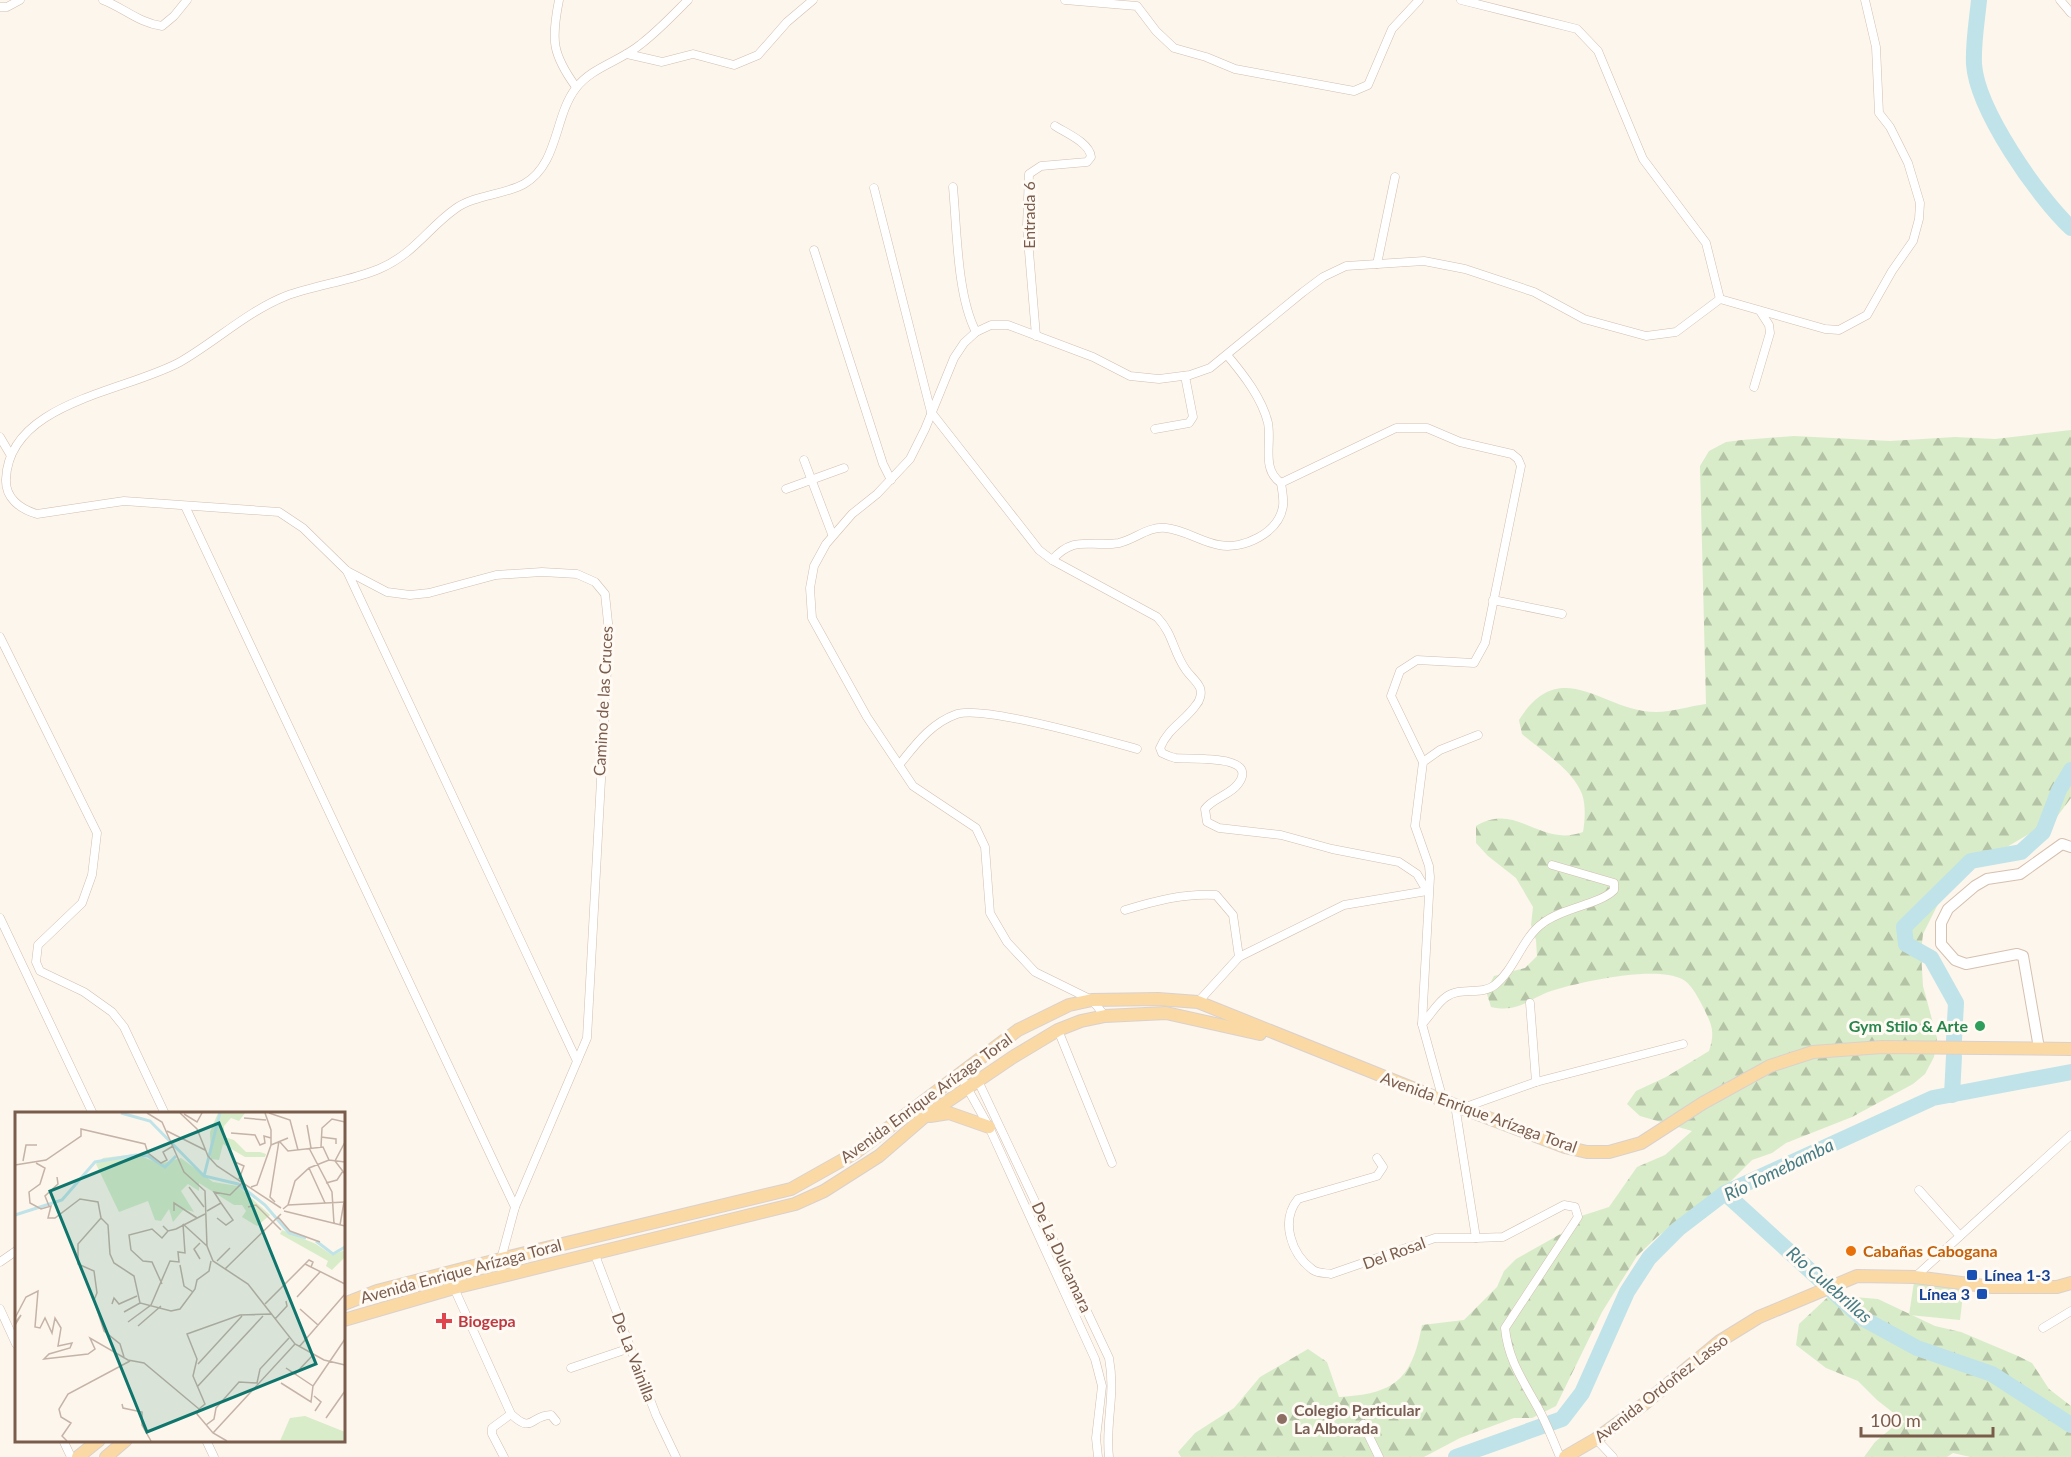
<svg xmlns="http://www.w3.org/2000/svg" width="2071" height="1457" font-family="Lato,sans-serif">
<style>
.forest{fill:url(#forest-firs)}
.garden{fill:#d8ecc9}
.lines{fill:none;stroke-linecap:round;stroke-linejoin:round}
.river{stroke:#bfe3e8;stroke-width:16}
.street-casing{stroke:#d1beb0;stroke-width:9}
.secondary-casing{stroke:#d6c0b0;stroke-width:12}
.primary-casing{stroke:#dad1cd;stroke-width:14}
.street{stroke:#fff;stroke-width:8}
.secondary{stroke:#fff;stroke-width:10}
.primary{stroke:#fbd9a5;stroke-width:12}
.leisure-dot{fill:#2e9e5b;stroke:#fffaf3;stroke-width:2}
.food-dot{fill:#e8710a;stroke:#fffaf3;stroke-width:2}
.transit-dot{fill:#1a4fb4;stroke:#fffaf3;stroke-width:2}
.health-dot{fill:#e0444e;stroke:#fffaf3;stroke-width:2}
.education-dot{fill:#8d6e63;stroke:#fffaf3;stroke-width:2}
.labels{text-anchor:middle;stroke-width:6;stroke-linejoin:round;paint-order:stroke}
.street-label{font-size:16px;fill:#7a5c4d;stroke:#fffaf3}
.leisure-label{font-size:16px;font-weight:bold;fill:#27864d;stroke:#fffaf3;text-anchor:end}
.food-label{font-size:16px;font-weight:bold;fill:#c56008;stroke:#fffaf3;text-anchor:start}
.transit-label{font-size:16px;font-weight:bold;fill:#164399;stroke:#fffaf3;text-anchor:start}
.health-label{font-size:16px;font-weight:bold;fill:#be3a42;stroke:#fffaf3;text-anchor:start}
.education-label{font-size:16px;font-weight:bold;fill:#785e54;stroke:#fffaf3;text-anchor:start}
.water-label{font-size:18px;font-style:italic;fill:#437c86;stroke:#fffaf3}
.inset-river{fill:none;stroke:#bfe3e8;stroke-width:3}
.inset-road{fill:none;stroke:#c5b3a7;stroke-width:1.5}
.view{fill:#0f766e;fill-opacity:0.15;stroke:#0f766e;stroke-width:3}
.inset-edge{fill:none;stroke:#7a5c4d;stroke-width:3}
</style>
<defs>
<pattern id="forest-firs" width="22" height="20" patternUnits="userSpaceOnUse" patternTransform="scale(1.5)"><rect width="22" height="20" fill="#d8ecc9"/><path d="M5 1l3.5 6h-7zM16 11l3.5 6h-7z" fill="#b4c2a5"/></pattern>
</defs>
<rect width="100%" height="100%" fill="#fdf6ec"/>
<g class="forest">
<path d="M2071 430V798L2056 818 1978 864 1940 900 1923 934 1921 952 1923 986 1937 1038 1934 1057 1925 1074 1913 1084 1852 1117 1786 1143 1772 1153 1752 1160 1711 1201 1658 1236 1637 1256 1602 1312 1556 1406 1532 1418H1514L1460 1438 1424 1457H1181L1178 1452 1195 1433 1234 1408 1260 1377 1308 1349 1327 1362 1339 1397C1394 1394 1412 1380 1422 1325L1464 1320 1497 1287 1504 1271 1516 1259 1573 1227 1578 1217 1609 1207 1637 1167 1665 1155 1692 1131 1640 1116 1627 1104 1636 1091 1666 1077 1709 1051C1716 1030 1711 1023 1701 1003 1696 994 1691 984 1682 979 1655 965 1579 982 1551 991 1526 1000 1519 1013 1491 1007L1486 991 1494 976 1525 968 1537 956 1536 940 1531 925 1533 907 1516 878 1488 856 1476 843V826C1517 801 1540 848 1583 832 1585 820 1586 806 1582 794 1572 769 1542 751 1522 734L1519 720C1561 653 1603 712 1656 712 1672 712 1690 706 1706 704L1700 466 1709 451 1726 442 1742 440 1794 436 1890 441 1955 437 1995 439Z"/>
<path d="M1830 1295 1878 1299 1935 1326 1961 1332 2018 1356 2032 1363 2049 1389 2071 1406V1457H1970L1953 1453 1947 1457H1864L1875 1442 1893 1427 1905 1422 1877 1400 1858 1381 1826 1368 1796 1345 1799 1324Z"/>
</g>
<path class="garden" d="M1914 1282 1964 1286 1960 1320 1909 1315Z"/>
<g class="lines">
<g class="river">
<path d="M1979 0C1977 21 1973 43 1974 64 1977 110 2038 197 2071 228"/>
<path d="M1954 1040 1956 1003 1931 958 1906 944 1904 927 1971 861 2021 852 2043 832 2059 790 2071 770"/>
<path d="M1952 1095 1954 1056"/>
<path d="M1725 1193 1862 1318 1917 1348 1992 1374 2071 1425"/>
<path d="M1456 1457 1562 1419 1582 1393 1627 1292 1649 1258 1678 1229 1725 1193 1933 1098 2071 1072"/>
</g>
<g class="street-casing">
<g id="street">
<path d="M103 0C124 8 139 23 162 26L174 16 187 0"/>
<path d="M559 0C551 40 552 54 576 87"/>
<path d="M1065 0 1137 6 1156 31 1174 48 1206 57 1235 69 1354 91 1368 85 1392 29 1419 0"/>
<path d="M1461 0 1577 29 1598 51 1643 159 1706 243 1720 299"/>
<path d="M2060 0 2071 13"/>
<path d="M0 7H7L20 0"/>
<path d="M627 54 662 62 693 54 734 65 758 55 787 22 813 0"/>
<path d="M953 187C957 230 957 296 976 332"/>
<path d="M874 188 931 412 1039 550 1052 560 1157 617C1174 635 1172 650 1186 670 1190 676 1197 681 1200 688 1202 693 1200 701 1196 705 1185 721 1168 728 1160 748L1162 753C1166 755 1171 757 1175 758 1186 760 1261 753 1238 784 1230 795 1213 798 1205 809L1207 822 1219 828 1281 835 1332 849 1399 862 1417 874 1427 891 1344 905 1239 957 1198 1002"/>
<path d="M814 250 883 464 891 480"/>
<path d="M1377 264 1395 177"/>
<path d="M1036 336 1027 227 1029 174 1041 166 1087 162 1091 157C1090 143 1066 133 1055 126"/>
<path d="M1227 355C1243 374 1262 398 1268 423 1272 444 1261 469 1281 483"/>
<path d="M1754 387 1770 333 1769 325 1760 311"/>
<path d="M1155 429 1189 423 1193 417 1185 376"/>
<path d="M0 437 10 454"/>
<path d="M804 460 832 534"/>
<path d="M786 489 844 468"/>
<path d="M185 506 515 1207"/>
<path d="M1052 560C1075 534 1090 548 1119 543 1136 539 1148 526 1166 528 1185 530 1201 542 1219 545 1243 550 1279 533 1283 506 1284 499 1282 490 1281 483L1396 428H1427L1460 442 1512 454 1518 459 1521 466 1485 643 1474 663 1417 660 1400 671 1391 696 1423 762"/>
<path d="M347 571 577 1061"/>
<path d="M1493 600 1562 614"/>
<path d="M0 637 97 833 92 875 82 903 38 945 36 962 40 971 84 992 112 1012 124 1027 165 1114"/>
<path d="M899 765C916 744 931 723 957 714 983 705 1105 740 1137 749"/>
<path d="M1125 910C1155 901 1184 893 1216 895L1233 915 1239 957"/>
<path d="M0 918 93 1114"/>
<path d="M1530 1003 1536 1082"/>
<path d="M1105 1016 1092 1000 1035 972 1007 942 990 913 985 847 976 828 913 786 867 717 812 618 810 588 814 566 826 544 852 514 877 494 910 459 925 429 954 358 964 343 976 332 991 325H1008L1093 357 1130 376 1159 379 1190 375 1210 368 1303 292 1323 277 1346 266 1424 261 1465 269 1534 292 1584 319 1646 336 1676 332 1720 299 1825 329 1839 330 1867 315 1892 271 1913 241 1919 219 1920 203 1908 163 1890 127 1879 113 1876 47 1865 0"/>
<path d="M1422 1024C1430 1016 1437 1003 1446 997 1461 986 1481 996 1495 985 1515 969 1522 938 1543 923 1564 907 1599 905 1614 890V883L1552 865"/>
<path d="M1058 1030 1112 1163"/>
<path d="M971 1066 1109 1358C1116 1396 1105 1422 1109 1457"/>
<path d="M960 1075 989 1127 1095 1359 1102 1386 1096 1438 1098 1457"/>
<path d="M1443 1100 1422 1024 1430 877 1429 866 1415 826 1423 762 1440 750 1478 735"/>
<path d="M1455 1105 1476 1238 1503 1237 1564 1205 1575 1207 1578 1217 1505 1328C1508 1359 1522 1379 1537 1406 1546 1422 1553 1440 1560 1457"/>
<path d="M1463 1108 1536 1082 1683 1044"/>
<path d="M1377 1158 1383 1167 1377 1176 1298 1199C1280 1221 1291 1254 1313 1270 1317 1273 1325 1273 1331 1274L1435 1238H1476"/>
<path d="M1919 1190 1960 1236"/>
<path d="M595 1255 656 1415 676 1457"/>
<path d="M0 1262 16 1251"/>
<path d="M502 1277 501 1259 515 1207 587 1038 609 632 605 594 595 582 577 574 542 572 496 575 429 593 410 595 387 592 347 571 303 528 279 512 124 501 37 514C20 509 5 498 6 479 9 402 125 392 180 362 215 342 248 311 286 296 316 285 350 281 379 269 414 254 427 229 455 209 474 195 504 195 524 184 559 164 554 116 576 88 592 67 621 61 641 44 658 31 673 15 688 0"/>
<path d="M1915 1277 2071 1135"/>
<path d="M454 1288 511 1414C533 1435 530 1415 551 1415L556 1421"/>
<path d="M0 1309 16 1344"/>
<path d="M2043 1328 2071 1311"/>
<path d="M571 1368 630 1348"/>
<path d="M1363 1424 1379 1457"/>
<path d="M1596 1439 1613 1457"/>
<path d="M63 1440 71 1457"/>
<path d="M206 1440 214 1457"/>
<path d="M504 1457 492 1434V1428L511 1414"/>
</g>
</g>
<g class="secondary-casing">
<path id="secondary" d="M2039 1048 2023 956 2017 954 1966 964 1955 960 1941 944V923L1948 909 1975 886 1987 879 2020 874 2062 844 2071 847"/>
</g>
<g class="primary-casing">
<g id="primary">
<path d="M930 1116 949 1113 989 1127"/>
<path d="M344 1304 377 1291 501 1259 791 1189 855 1153 1018 1030 1069 1005 1092 1000 1158 999 1198 1002 1462 1108 1565 1147 1587 1152H1609L1641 1143 1703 1103 1770 1066 1813 1052 1882 1047 2071 1049"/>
<path d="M344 1320 454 1288 795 1204 824 1191 879 1156 923 1118 1013 1057 1058 1030 1081 1021 1105 1016 1166 1013 1260 1034"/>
<path d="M78 1457 99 1440"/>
<path d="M106 1457 126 1440"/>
<path d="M1565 1457 1596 1439 1644 1404 1720 1341 1759 1317 1857 1276 1915 1277 1992 1287H2057L2071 1283"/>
</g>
</g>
<use href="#street" class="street"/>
<use href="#secondary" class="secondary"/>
<use href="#primary" class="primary"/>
</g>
<circle class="leisure-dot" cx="1980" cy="1026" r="6"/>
<circle class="food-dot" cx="1851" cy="1251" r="6"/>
<g class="transit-dot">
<rect x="1966" y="1269" width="12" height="12" rx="3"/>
<rect x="1976" y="1288" width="12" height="12" rx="3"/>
</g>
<path class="health-dot" d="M441 1312h6v6h6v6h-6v6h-6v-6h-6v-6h6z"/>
<circle class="education-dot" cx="1282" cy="1419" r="6"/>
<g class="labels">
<g class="street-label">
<text transform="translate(1029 215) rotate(-90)" y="6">Entrada 6</text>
<text transform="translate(603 701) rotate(-87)" y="6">Camino de las Cruces</text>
<text transform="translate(926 1098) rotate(-36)" y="6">Avenida Enrique Arízaga Toral</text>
<text transform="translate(1479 1112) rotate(20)" y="6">Avenida Enrique Arízaga Toral</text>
<text transform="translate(1394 1253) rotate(-20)" y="6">Del Rosal</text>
<text transform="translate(1062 1257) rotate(65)" y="6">De La Dulcamara</text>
<text transform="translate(461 1271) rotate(-15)" y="6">Avenida Enrique Arízaga Toral</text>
<text transform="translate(634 1357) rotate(69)" y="6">De La Vainilla</text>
<text transform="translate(1661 1388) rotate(-38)" y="6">Avenida Ordoñez Lasso</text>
</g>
<g class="leisure-label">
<text x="1968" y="1032">Gym Stilo &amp; Arte</text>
</g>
<g class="food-label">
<text x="1863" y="1257">Cabañas Cabogana</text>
</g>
<g class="transit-label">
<text x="1984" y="1281">Línea 1-3</text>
<text x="1970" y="1300" text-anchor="end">Línea 3</text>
</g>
<g class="health-label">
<text x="458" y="1327">Biogepa</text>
</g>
<g class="education-label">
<text x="1294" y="1416">Colegio Particular<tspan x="1294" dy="18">La Alborada</tspan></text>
</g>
<g class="water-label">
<text transform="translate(1779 1170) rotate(-26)" y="6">Río Tomebamba</text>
<text transform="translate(1829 1285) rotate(41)" y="6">Río Culebrillas</text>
</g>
</g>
<g transform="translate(15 1112)">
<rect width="330" height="330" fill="#fdf6ec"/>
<path d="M290 304 330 320V329H265L275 306Z" fill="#d8ecc9"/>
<path d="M203 1H230L224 9 216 6 209 14V25L219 28 231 40H245L251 42 250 45H230L208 32 204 48 196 47 195 20ZM121 42 145 52 166 46 198 70 223 74 255 103 242 114 227 105 231 99 227 93H219L184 71V79L173 72 166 79 179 100 169 97 158 110 154 97 146 109 140 108 133 89 104 100 81 52 88 46ZM267 118 301 132 317 143 330 138V145L317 158 311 154 313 149 265 122Z" fill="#d8ecc9"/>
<path class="inset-river" d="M106 1 135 9 189 64 223 72 250 93 274 121 291 126M189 64 205 1M0 103 47 88 80 50 121 43 133 44 150 55 161 44M301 129 318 142 330 135"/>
<path class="inset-road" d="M132 1 147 10 169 60 190 79 192 134 198 149 233 172 280 232 309 248 330 253M165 1 182 17 193 44 202 54 266 96M254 1 275 8 283 38M169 2 182 10 187 1M229 6 251 8M292 13 296 36M152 19 190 38M216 21 240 23 245 33 250 31 249 24 256 26M306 25 321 27V32M265 30 273 39 308 35 314 48M330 30 320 49 330 62M256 33 273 26M306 35 307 16 317 7 330 10M294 36 317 80 319 112M8 49 11 33H22M220 50 229 54 224 67M21 51 30 56 25 72 14 80 15 91 26 97 36 94 33 106H40L65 87 83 90 86 106 93 113 95 142 99 151 119 164 125 191 156 199 165 197 180 177 182 168 194 159 196 149M0 53 31 48 66 24V17L130 32 133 41 146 51 152 48 148 40 158 34M294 56 310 91M311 71 322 68 328 59M174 75 189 95M236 75 242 73 256 33V18L250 1M260 90 255 85 264 29M273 93 280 69 294 56 314 48 330 50M34 94 30 84 43 72 42 65M233 95 241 93 266 118M268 97 273 93 330 90M159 99V91L182 106M192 99 206 91 199 80 215 83 228 70M269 99 330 114M263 105 275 119 305 130M86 106 63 132V152L79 159 82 181 79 188 89 219 105 232 109 245M202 106 211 113 218 108 206 91M168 112 192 134M325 113 329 90M148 114 153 119 161 117 190 102M185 147 179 137 185 131M202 149 215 136M290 152 330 172M165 153 169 174 178 180M210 157 266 102M147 172 137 150 128 149 116 138 114 123 137 117 147 126 153 119M282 185 305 160M97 192 99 186 104 192 122 184M250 192 294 148 298 150 296 155M285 197 303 213M109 200 125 191M0 206 11 185 23 179 20 215 25 216 30 206 37 221 40 206 46 216 43 234 57 231 55 236 34 242 29 247 73 242 80 237 75 226 113 248 129 251 184 297M260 207 272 194 271 189M113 210 136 193 155 149 164 150 163 140 170 141 168 112M0 211 6 203 0 213M123 214 146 194M284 235 330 182M183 252 227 204M271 256 280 262 298 243M280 262 298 274M266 271 296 290 298 274 330 227M182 275 248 204M299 284 306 290 300 299M107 292 108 296 127 300V313L136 329M184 297 190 292 178 264 182 247 172 222 225 203 257 202M184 297 182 302 198 321 212 329M311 306 330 279M191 313 199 307 201 296 224 270 242 271 245 257 274 226M198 321 280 232M52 329 47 324 56 311 46 305 44 297 53 282 115 249"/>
<path class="view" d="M204 11 301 252 132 320 35 79Z"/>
<rect width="330" height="330" class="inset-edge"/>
</g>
<path d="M1861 1427v9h132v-9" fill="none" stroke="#7a5c4d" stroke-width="3"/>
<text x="1870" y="1427" font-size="18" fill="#7a5c4d" stroke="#fffaf3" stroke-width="4.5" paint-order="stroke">100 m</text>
</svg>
